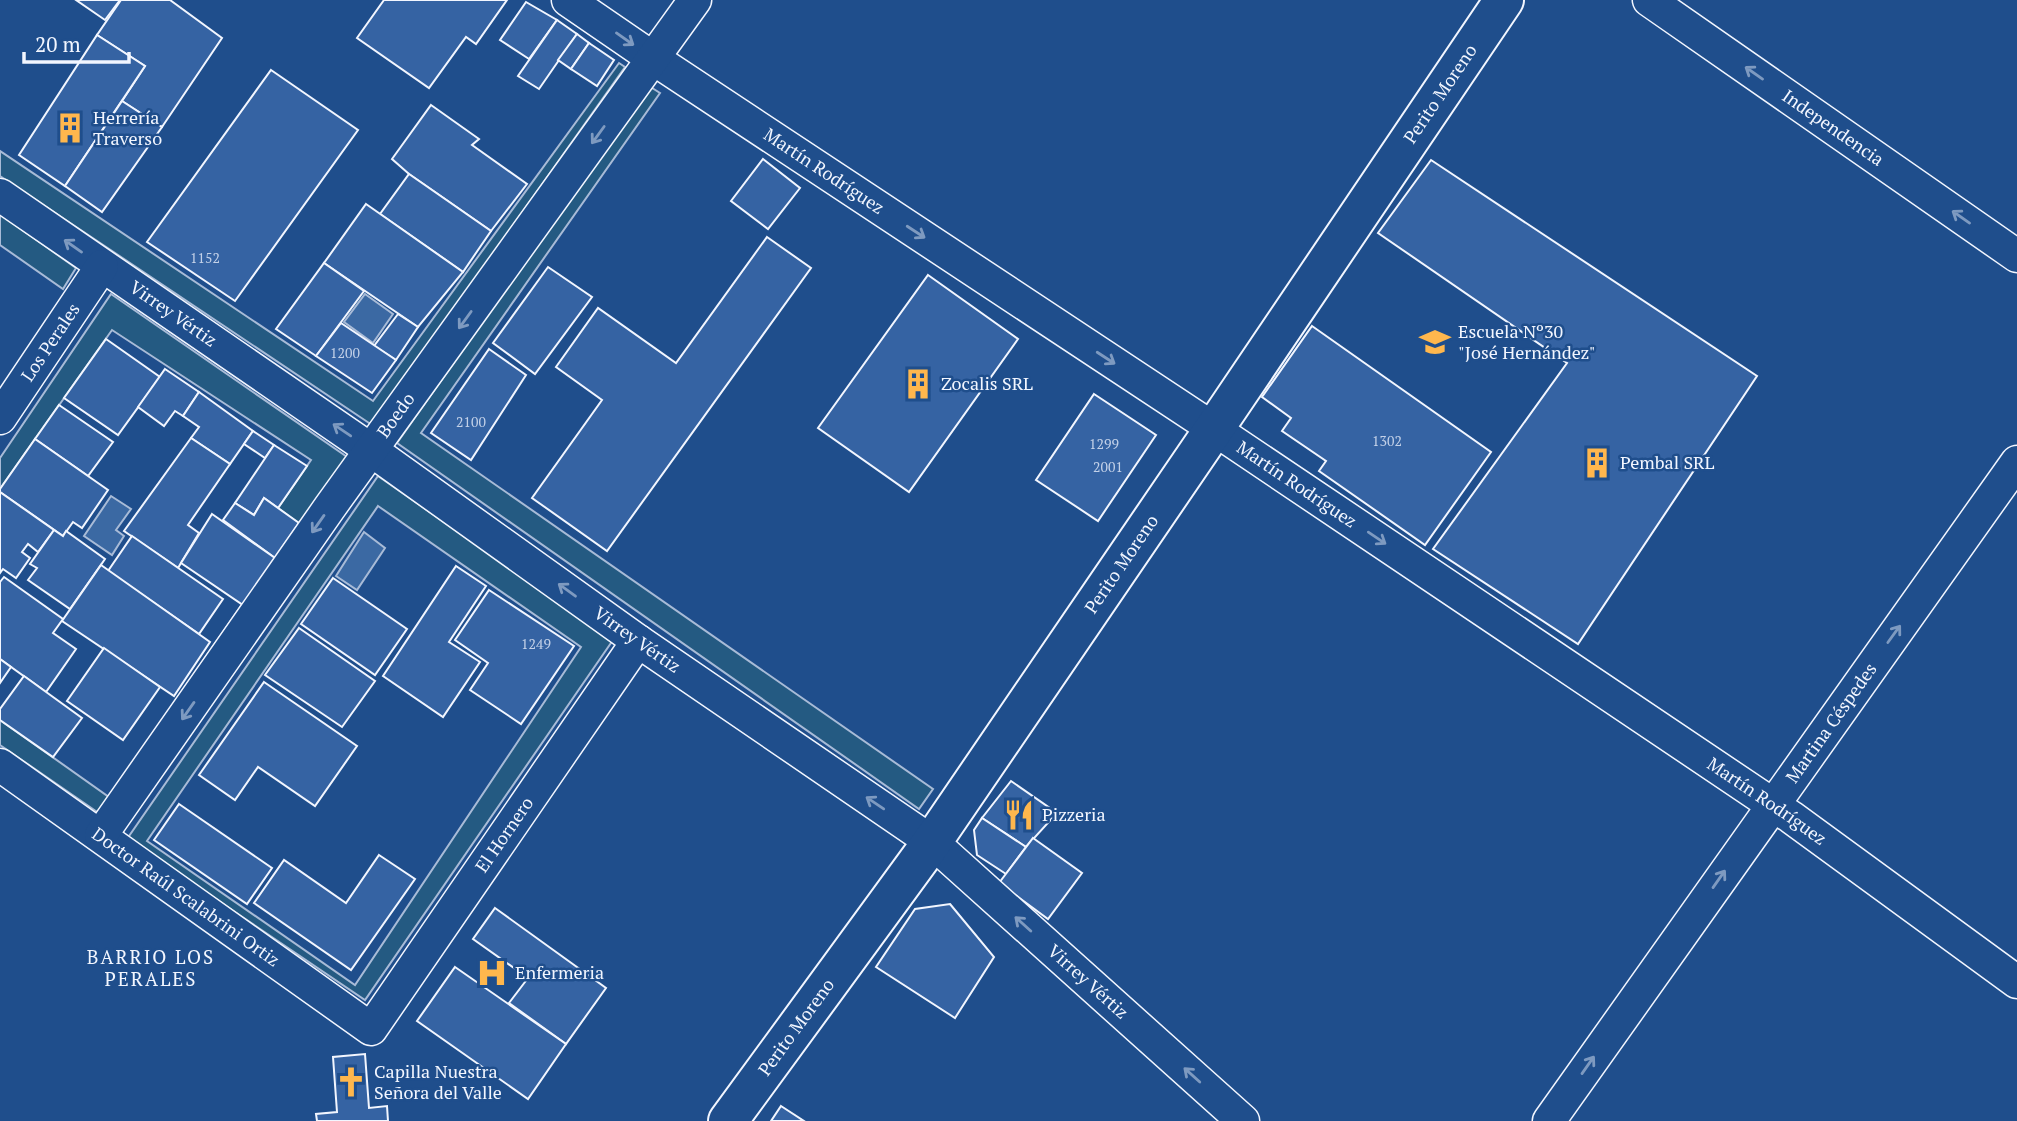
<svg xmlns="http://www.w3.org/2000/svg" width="2017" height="1121" font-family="'PT Serif',serif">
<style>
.green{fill:#245a82;stroke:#a8bbd7;stroke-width:2;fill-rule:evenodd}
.water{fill:#3b69a3;stroke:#a8bbd7;stroke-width:2}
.building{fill:#3563a3;stroke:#f2f6ff;stroke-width:2}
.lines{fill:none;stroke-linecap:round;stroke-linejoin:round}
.minor-casing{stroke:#f2f6ff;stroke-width:35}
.tertiary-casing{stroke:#f2f6ff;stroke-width:42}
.minor{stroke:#1f4e8c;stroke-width:32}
.tertiary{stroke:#1f4e8c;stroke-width:38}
.oneway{stroke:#7e9ac0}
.labels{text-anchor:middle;stroke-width:5;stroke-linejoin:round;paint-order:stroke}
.number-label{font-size:14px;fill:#c3d1e8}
.street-label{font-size:18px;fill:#f2f6ff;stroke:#1f4e8c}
.poi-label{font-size:18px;fill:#f2f6ff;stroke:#1f4e8c;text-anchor:start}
.neighbourhood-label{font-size:19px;letter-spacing:2px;fill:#f2f6ff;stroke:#1f4e8c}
</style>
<rect width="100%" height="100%" fill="#1f4e8c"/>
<g class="green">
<path d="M619 63 625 67 372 425 0 176V151L373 401Z"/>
<path d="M649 86 660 93 421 433 933 789 919 809 397 443Z"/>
<path d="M0 214 76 268 63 289 0 245Z"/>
<path d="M111 294 350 459 103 816 0 745V720L109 797 298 523 278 508 311 460 112 330 0 489V458Z"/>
<path d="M378 476 613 640 365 1000 127 839ZM378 506 581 647 355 985 147 841Z"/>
</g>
<g class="water">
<path d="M365 294 393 314 373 343 344 322Z"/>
<path d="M111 496 131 509 116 530 124 536 112 555 84 536Z"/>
<path d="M364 532 385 548 357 590 336 576Z"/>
</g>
<g class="building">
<path d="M76 0H120L105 20Z"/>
<path d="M121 0H170L222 38 162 127 122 101 145 66 97 35Z"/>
<path d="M384 0H507L476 44 466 37 429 88 357 38Z"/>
<path d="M526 2 557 20 529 59 500 40Z"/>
<path d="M557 20 577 34 539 89 518 76Z"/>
<path d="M577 34 589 43 571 69 558 60Z"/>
<path d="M97 35 145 66 65 186 19 155Z"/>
<path d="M589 43 614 60 597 86 571 69Z"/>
<path d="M271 70 358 130 235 301 147 242Z"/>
<path d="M122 101 162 127 102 212 65 186Z"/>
<path d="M431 105 479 139 472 145 527 184 491 231 409 174 392 159Z"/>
<path d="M763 159 800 188 768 229 731 201Z"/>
<path d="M1431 160 1757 376 1578 644 1433 549 1567 363 1378 233Z"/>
<path d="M409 174 491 231 463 272 380 214Z"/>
<path d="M366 204 463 272 418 327 324 263Z"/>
<path d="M767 237 811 268 607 551 532 498 602 400 556 367 598 308 676 363Z"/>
<path d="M324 263 364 291 316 356 276 329Z"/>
<path d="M548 267 592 297 535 374 493 343Z"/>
<path d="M928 275 1018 339 909 492 818 428Z"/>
<path d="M398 314 418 327 396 360 374 346Z"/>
<path d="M341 323 396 360 372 393 316 356Z"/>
<path d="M1312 326 1491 452 1425 545 1319 471 1326 461 1282 431 1291 418 1262 397Z"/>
<path d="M106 339 160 377 118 435 64 398Z"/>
<path d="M489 349 526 375 471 460 431 433Z"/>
<path d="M165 369 199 392 183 416 175 411 164 426 138 407Z"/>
<path d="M199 392 253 431 230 464 191 438 199 427 183 416Z"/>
<path d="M1094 394 1156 435 1098 521 1036 480Z"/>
<path d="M59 405 113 442 88 476 35 439Z"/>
<path d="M253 431 274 445 265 458 244 444Z"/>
<path d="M191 438 230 464 188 525 199 533 178 568 124 531Z"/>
<path d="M35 439 108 490 82 528 73 522 63 536 0 492V489Z"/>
<path d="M274 445 307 466 278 508 264 498 254 515 235 503Z"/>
<path d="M0 492 54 530 38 552 28 544 22 552 30 558 16 578 3 569 0 573Z"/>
<path d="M264 498 299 523 275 558 223 520 235 503 254 515Z"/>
<path d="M212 514 275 558 243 605 181 563Z"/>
<path d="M54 530 63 536 66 531 105 559 70 609 28 580 37 568 30 564Z"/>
<path d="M132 536 223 599 199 634 108 571Z"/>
<path d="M101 565 210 642 174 696 62 621Z"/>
<path d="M456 566 486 586 449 642 480 662 443 717 383 676Z"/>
<path d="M4 577 63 619 53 633 76 649 46 692 0 659V582Z"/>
<path d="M333 578 407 629 375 675 301 624Z"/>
<path d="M489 590 574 646 521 724 470 690 488 663 455 640Z"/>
<path d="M299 628 375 681 342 727 265 675Z"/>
<path d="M104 648 160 687 123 740 67 701Z"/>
<path d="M0 659 11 667 0 683Z"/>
<path d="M24 676 82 718 53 757 0 720V709Z"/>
<path d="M264 682 357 746 315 806 258 767 235 800 199 775Z"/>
<path d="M1011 781 1057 813 1026 847 982 818Z"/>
<path d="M179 804 272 868 247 904 154 840Z"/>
<path d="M982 818 1026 847 1006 874 977 855 974 830Z"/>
<path d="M1033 838 1082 873 1048 919 999 883Z"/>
<path d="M379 855 415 879 351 970 254 903 284 860 346 903Z"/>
<path d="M950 904 994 957 955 1018 876 967 915 909Z"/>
<path d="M495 908 606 988 566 1044 509 1003 528 978 473 939Z"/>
<path d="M455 967 566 1044 528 1099 417 1021Z"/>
<path d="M365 1054 369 1108 387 1106 388 1121H317L316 1114 337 1112 333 1057Z"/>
<path d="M781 1106 804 1121H771Z"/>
</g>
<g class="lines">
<g class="minor-casing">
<g id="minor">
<path id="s1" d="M568 0 654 59 1214 429 1791 817 2017 982"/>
<path id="s2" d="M1649 0 2017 256"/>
<path id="s3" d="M0 195 371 450 638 641 932 842 1243 1121"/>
<path id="s4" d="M0 418 102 266"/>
<path id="s5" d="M0 765 371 1029 638 641"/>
<path id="s6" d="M101 835 330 507 695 0"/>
<path id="s7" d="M1549 1121 2017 462"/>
</g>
</g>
<g class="tertiary-casing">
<g id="tertiary">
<path id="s8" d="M728 1121 932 842 1214 429 1504 0"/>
</g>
</g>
<use href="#minor" class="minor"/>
<use href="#tertiary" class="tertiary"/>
</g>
<defs><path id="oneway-shaft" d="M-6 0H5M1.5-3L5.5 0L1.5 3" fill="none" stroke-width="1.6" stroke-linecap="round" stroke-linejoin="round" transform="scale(1.75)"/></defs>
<g class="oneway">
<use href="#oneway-shaft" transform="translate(625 39) rotate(35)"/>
<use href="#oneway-shaft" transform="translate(1754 73) rotate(-145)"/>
<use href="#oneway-shaft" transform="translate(598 135) rotate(126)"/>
<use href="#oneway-shaft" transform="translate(1961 217) rotate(-145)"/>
<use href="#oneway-shaft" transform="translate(916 232) rotate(33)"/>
<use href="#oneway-shaft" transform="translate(73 246) rotate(-145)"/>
<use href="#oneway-shaft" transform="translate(465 320) rotate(126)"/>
<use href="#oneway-shaft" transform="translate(1106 358) rotate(33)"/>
<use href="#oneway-shaft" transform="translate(342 430) rotate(-146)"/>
<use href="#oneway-shaft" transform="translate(318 524) rotate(125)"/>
<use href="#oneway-shaft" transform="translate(1377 538) rotate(34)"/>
<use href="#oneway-shaft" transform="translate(567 590) rotate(-144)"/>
<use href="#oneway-shaft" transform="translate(1894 634) rotate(-54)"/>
<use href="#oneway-shaft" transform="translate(188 711) rotate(125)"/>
<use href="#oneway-shaft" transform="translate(875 803) rotate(-146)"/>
<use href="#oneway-shaft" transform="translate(1719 879) rotate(-55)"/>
<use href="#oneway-shaft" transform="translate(1023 924) rotate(-138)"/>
<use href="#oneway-shaft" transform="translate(1588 1065) rotate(-55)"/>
<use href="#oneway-shaft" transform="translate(1192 1075) rotate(-138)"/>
</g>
<defs>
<g id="building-bare" transform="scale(2.415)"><path d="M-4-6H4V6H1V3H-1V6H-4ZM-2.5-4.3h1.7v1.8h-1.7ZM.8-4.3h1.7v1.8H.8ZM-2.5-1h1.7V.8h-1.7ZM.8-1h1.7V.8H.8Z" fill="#ffb74d" stroke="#1f4e8c" stroke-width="2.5" paint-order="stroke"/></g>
<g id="school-bare" transform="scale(2.415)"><path d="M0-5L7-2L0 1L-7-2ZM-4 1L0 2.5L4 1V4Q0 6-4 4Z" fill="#ffb74d" stroke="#1f4e8c" stroke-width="2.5" paint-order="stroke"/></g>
<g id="restaurant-bare" transform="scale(2.415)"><path d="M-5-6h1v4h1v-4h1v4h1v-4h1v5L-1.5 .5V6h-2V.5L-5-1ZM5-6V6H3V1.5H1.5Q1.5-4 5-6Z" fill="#ffb74d" stroke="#1f4e8c" stroke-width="2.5" paint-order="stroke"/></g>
<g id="hospital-bare" transform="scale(2.415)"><path d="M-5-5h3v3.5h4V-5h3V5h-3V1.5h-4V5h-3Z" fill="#ffb74d" stroke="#1f4e8c" stroke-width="2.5" paint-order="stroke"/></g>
<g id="church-bare" transform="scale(2.415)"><path d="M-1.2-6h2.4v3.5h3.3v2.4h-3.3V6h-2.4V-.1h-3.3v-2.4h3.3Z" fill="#ffb74d" stroke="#1f4e8c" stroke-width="2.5" paint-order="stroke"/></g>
</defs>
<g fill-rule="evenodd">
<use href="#building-bare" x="70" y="128"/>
<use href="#school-bare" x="1435" y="342"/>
<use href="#building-bare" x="918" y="384"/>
<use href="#building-bare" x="1597" y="463"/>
<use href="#restaurant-bare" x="1019" y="815"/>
<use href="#hospital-bare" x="492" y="973"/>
<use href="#church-bare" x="351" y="1082"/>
</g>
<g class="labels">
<g class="number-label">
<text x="205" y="263">1152</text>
<text x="345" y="358">1200</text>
<text x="471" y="427">2100</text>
<text x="1387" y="446">1302</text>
<text x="1104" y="449">1299</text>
<text x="1108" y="472">2001</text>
<text x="536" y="649">1249</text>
</g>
<g class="street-label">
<text dy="6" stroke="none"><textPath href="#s8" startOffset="1250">Perito Moreno</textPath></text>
<text dy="6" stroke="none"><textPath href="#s2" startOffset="224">Independencia</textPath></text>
<text dy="6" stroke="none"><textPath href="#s1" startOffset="308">Martín Rodríguez</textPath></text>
<text dy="6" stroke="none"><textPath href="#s3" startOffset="210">Virrey Vértiz</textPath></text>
<text dy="6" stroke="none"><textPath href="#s4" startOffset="91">Los Perales</textPath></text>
<text dy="6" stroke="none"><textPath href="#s6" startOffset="513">Boedo</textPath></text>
<text dy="6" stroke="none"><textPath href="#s1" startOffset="875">Martín Rodríguez</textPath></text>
<text dy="6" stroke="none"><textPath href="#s8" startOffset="682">Perito Moreno</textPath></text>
<text dy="6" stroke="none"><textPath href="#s3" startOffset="777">Virrey Vértiz</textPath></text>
<text dy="6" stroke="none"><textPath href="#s7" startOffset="488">Martina Céspedes</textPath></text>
<text dy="6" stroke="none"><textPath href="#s1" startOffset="1442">Martín Rodríguez</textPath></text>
<text dy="6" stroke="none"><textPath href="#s5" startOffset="691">El Hornero</textPath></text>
<text dy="6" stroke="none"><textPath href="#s5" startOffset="228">Doctor Raúl Scalabrini Ortiz</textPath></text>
<text dy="6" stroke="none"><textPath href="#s3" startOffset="1344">Virrey Vértiz</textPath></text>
<text dy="6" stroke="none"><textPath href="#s8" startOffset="116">Perito Moreno</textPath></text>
</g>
<g class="poi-label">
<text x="93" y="124">Herrería<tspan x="93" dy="21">Traverso</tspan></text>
<text x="1458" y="338">Escuela Nº30<tspan x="1458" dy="21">"José Hernández"</tspan></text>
<text x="941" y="390">Zocalis SRL</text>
<text x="1620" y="469">Pembal SRL</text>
<text x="1042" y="821">Pizzeria</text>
<text x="515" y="979">Enfermeria</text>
<text x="374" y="1078">Capilla Nuestra<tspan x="374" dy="21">Señora del Valle</tspan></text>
</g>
<g class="neighbourhood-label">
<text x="151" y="964">BARRIO LOS<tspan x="151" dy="22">PERALES</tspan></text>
</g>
</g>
<path d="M24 52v10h105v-10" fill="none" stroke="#f2f6ff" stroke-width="3.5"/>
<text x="35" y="52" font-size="21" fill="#f2f6ff" stroke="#1f4e8c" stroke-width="5" paint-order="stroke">20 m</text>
</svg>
